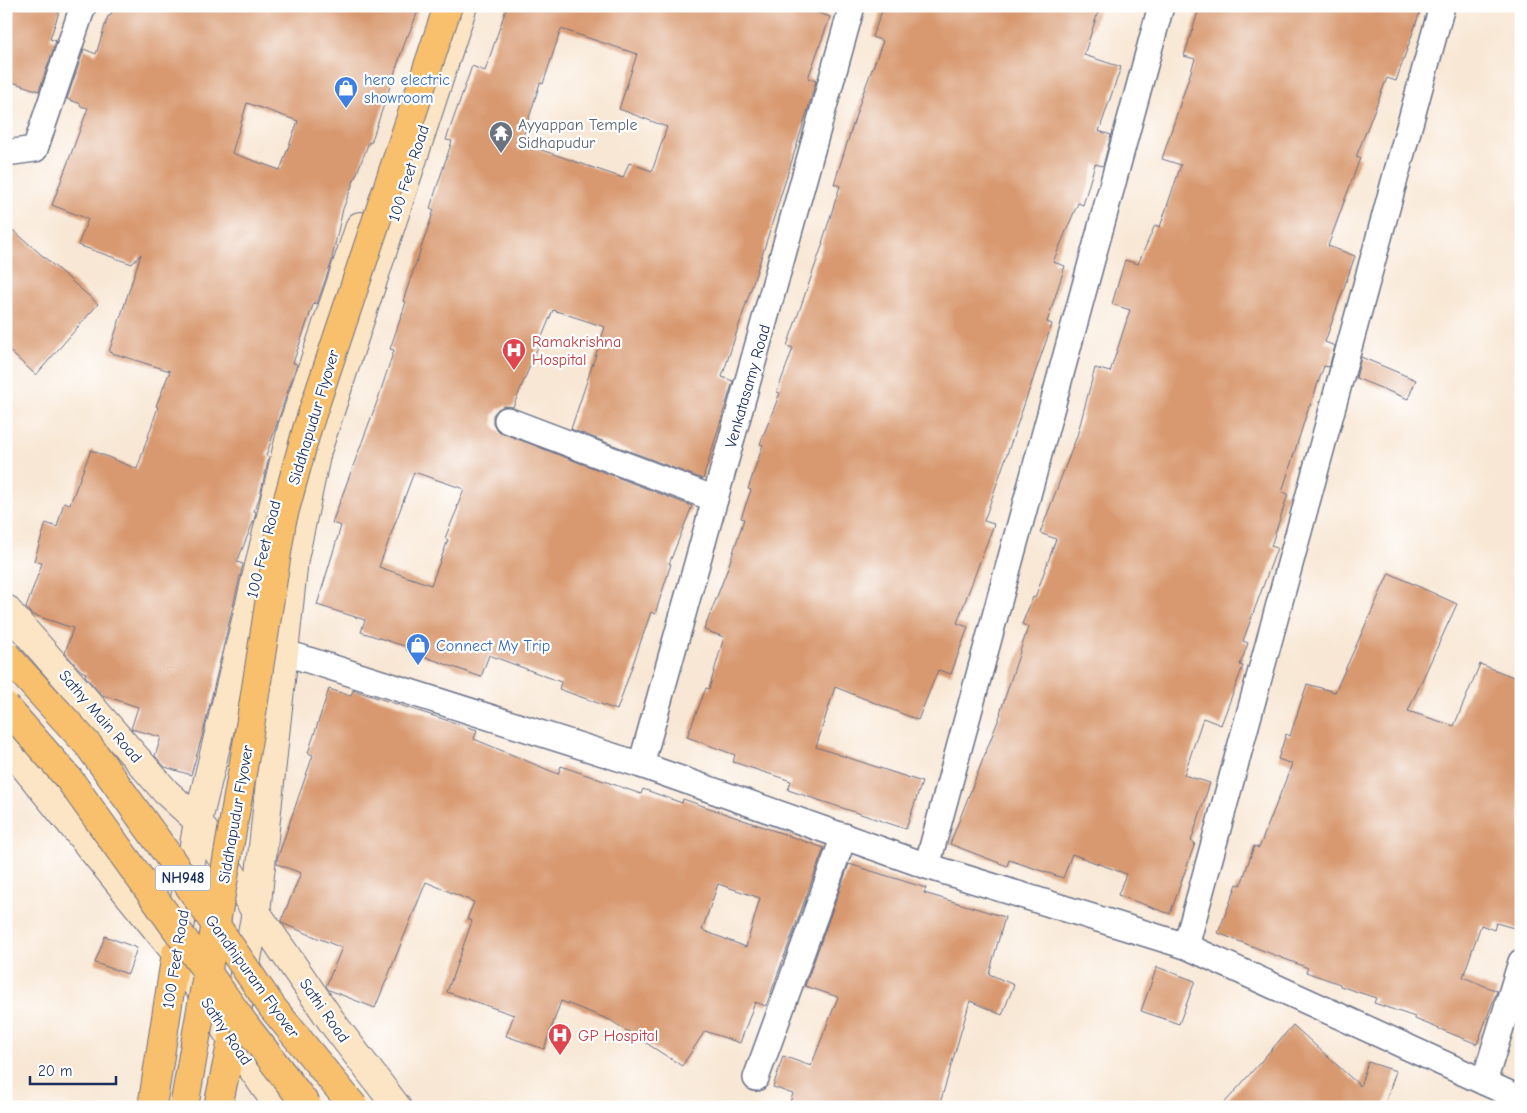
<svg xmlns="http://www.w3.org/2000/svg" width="1527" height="1113" font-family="'Comic Neue',sans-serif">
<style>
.building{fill:#d8996f;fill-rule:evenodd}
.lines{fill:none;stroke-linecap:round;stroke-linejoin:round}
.street-casing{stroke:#686f87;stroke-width:28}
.secondary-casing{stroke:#686f87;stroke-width:30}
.primary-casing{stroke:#686f87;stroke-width:30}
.street{stroke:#fff;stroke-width:25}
.secondary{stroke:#fce5c4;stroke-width:28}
.primary{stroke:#f8bf6c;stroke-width:28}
.primary-bridge-casing{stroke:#686f87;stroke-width:30;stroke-linecap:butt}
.highway-bridge-casing{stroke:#686f87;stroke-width:30;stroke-linecap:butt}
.primary-bridge{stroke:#f8bf6c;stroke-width:28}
.highway-bridge{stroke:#f8bf6c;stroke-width:28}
.labels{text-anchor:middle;stroke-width:4.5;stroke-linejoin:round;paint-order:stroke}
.shield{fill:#fff;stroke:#5f6d8e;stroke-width:1}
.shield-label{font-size:15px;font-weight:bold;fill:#1b2f5e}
.shop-label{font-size:16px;fill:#366cbe;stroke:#fff;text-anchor:start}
.worship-label{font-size:16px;fill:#5b616d;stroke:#fff;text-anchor:start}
.street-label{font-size:16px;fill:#1b2f5e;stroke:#fff}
.health-label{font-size:16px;fill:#be3a42;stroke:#fff;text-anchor:start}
</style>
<rect width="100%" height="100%" fill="#fff"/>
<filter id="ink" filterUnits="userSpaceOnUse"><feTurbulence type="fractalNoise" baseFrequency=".02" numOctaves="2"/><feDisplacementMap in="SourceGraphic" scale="10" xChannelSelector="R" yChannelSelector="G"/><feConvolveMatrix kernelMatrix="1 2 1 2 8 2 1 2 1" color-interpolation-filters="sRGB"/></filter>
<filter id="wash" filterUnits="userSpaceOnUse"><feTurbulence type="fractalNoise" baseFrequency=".0096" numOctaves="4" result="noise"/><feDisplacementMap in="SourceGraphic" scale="20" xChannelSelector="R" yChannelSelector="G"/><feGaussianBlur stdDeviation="1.12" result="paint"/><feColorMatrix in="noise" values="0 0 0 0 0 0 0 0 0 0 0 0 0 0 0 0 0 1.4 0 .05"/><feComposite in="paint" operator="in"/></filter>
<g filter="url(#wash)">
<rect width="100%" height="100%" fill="#f8e7d4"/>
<g id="blocks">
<g class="building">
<path d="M6 6H61L50 39 56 41 39 91 6 80Z"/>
<path d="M114 6H420L408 36H407L371 143 369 142 343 209 332 258H333L317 304 314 302 293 363 297 364 266 456 269 457 259 499 254 511 256 512 254 520 237 562 243 564 203 733 191 775 165 767 155 756 161 737 131 729 138 707 102 695 85 676 86 673 81 671 65 653 73 628 31 614 26 608 42 563 34 561 46 523 57 527 64 502 70 504 91 450 137 469 158 407 156 406 170 371 109 352 141 254 132 264 78 245 88 219 52 205 88 108 80 106 81 104 67 99 84 49 96 54 108 16H110ZM247 103 298 121 280 170 232 153Z"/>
<path d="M507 6H798L830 17 808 78 816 81 808 109 764 249 722 377 733 381 703 479 571 429 605 327 553 310 513 407 504 406 498 409 493 415V423L496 429 502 433 692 506 669 564H671L655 614 651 612 617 710 559 689 561 682 489 655 481 677 406 650 407 647 361 632 365 620 317 605 341 526 332 523 378 399 394 350 390 349 406 302 403 301 434 210 430 208 452 141 446 140 472 66 485 71ZM561 29 637 54 619 109 667 127 652 171 629 163 623 178 521 143 540 83 543 84ZM414 472 464 489 457 507H458L445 538 448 540 431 585 379 567Z"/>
<path d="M884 6H1100L1084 55 1121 67 1099 131 1111 135 1103 166 1095 164 1083 205 1078 203 1053 262 1065 266 1047 322 1052 324 984 521 994 524 957 623 968 627 951 674 938 670 918 720 835 687 816 747 922 782 906 829 788 790 791 781 733 762 735 755 687 737 706 688 709 689 724 637 704 630 728 568 744 519 741 518 751 490 748 489 763 445 760 444 780 393 777 392 793 348 787 346 823 243H822L840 186 834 184 863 93 883 41 872 37Z"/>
<path d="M1200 6H1422L1396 81 1387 78 1356 157 1360 158 1328 246 1355 256 1325 342 1335 346 1329 367 1324 366 1310 406H1309L1282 492 1288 494 1271 546 1277 548 1243 641 1248 643 1240 665 1243 666 1221 725 1203 718 1184 775 1210 783 1191 841 1195 843 1170 914 1118 895 1126 874 1072 854 1063 878 1009 860 1007 866 950 844 1001 713H1000L1028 627 1022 624 1033 597 1035 598 1056 539 1040 533 1077 436 1095 368 1110 372 1130 310 1112 304 1125 260 1138 264 1155 225 1160 227 1181 165 1162 159 1195 59 1184 56Z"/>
<path d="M6 224 98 304 36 375 6 348Z"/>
<path d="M1361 357 1416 380 1408 399 1356 378Z"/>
<path d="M1389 573 1457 604 1408 711 1454 726 1480 664 1521 680V930L1496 923 1494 930 1481 925 1463 977 1497 991 1477 1044 1415 1019V1017L1374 1003 1376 998 1340 986V984L1306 972 1308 968 1218 933 1237 884 1241 885 1254 846 1259 848 1292 764 1278 759 1286 734 1290 736 1307 684 1335 692Z"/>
<path d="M329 689 351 696 353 690 477 730 474 739 558 774 561 766 641 794 643 789 682 803 683 799 824 848 766 1006 755 1002 740 1043 705 1031 682 1066 610 1020 561 1001 544 1049 506 1036 514 1015 447 992 472 921 467 919 474 902 426 882 375 1008 329 990 326 986 342 948 284 924 281 921 301 873 277 864V859L313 755 308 753ZM718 884 760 898 746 947 702 930Z"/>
<path d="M849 864 926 888 924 893 1005 917 989 974 1014 985 1002 1015 970 1001 939 1107H788L793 1094 773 1087 783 1056 811 1066 838 997 805 986Z"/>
<path d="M105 936 137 948 128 974 95 963Z"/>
<path d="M1157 967 1195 981 1179 1024 1141 1011Z"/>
<path d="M1293 1025 1360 1086 1368 1062 1396 1071 1384 1107H1221Z"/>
</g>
</g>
</g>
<g filter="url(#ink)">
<use href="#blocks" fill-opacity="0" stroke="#686f87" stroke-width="1"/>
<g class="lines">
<g class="street-casing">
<g id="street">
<path d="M6 153 35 149 83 6"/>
<path d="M507 420 715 499"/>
<path d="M264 646 641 765 927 866 1186 946 1521 1099"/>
<path d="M641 765 852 6"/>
<path d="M927 866 1161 6"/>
<path d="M1186 946 1442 6"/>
<path d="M756 1078 844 836"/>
<path d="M1484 1082 1521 962"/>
</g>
</g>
<g class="secondary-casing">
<g id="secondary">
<path d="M6 609 166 792 198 821 256 912 335 1026 397 1107"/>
<path d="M6 744 176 953 232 1040 279 1107"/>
<path d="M176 952 198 821 292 428 360 226"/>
<path d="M233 1032 256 912 294 559 317 451 463 6"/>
</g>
</g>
<g class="primary-casing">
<g id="primary">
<path d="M152 1107 176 953"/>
<path d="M218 1107 232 1040"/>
</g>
</g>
<use href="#street" class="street"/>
<use href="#secondary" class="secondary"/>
<use href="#primary" class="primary"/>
<g class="primary-bridge-casing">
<path id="primary-bridge" d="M184 1107 248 739 282 521 307 429 448 6"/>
</g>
<g class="highway-bridge-casing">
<g id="highway-bridge">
<path d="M6 655 89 746 165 851 272 1007 354 1107"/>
<path d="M6 707 69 779 245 1025 308 1107"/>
</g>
</g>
<use href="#primary-bridge" class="primary-bridge"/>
<use href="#highway-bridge" class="highway-bridge"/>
</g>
</g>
<defs>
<g id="shop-pin" transform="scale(1.25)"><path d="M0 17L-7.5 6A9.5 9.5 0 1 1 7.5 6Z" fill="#3f7fe0" stroke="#fff"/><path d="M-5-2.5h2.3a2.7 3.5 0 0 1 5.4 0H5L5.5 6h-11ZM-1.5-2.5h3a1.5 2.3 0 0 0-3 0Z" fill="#fff"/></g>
<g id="temple-pin" transform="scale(1.25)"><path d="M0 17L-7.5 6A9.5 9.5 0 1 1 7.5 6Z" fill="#6b7280" stroke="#fff"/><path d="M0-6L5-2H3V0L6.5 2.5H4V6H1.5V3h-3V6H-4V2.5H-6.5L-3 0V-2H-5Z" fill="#fff"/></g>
<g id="hospital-pin" transform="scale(1.25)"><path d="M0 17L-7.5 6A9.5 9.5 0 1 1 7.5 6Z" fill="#e0444e" stroke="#fff"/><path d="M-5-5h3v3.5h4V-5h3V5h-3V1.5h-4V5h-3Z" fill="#fff"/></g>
</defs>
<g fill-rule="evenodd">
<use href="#shop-pin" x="346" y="88"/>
<use href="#temple-pin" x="501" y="133"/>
<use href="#hospital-pin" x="514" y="350"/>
<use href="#shop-pin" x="418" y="645"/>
<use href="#hospital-pin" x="560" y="1035"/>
</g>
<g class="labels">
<rect class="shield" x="155.5" y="865.5" width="55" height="25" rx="4"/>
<g class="shield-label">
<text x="183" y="883">NH948</text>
</g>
<g class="shop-label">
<text x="364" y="85">hero electric<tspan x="364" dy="18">showroom</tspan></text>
<text x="436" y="651">Connect My Trip</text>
</g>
<g class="worship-label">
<text x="518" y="130">Ayyappan Temple<tspan x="518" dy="18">Sidhapudur</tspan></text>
</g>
<g class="street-label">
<text transform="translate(408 173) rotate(-72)" y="6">100 Feet Road</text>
<text transform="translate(747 386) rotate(-74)" y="6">Venkatasamy Road</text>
<text transform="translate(313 417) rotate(-73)" y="6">Siddhapudur Flyover</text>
<text transform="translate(263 549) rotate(-76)" y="6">100 Feet Road</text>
<text transform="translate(101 716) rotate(49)" y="6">Sathy Main Road</text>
<text transform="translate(235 814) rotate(-80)" y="6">Siddhapudur Flyover</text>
<text transform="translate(175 959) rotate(-81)" y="6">100 Feet Road</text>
<text transform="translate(253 976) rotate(54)" y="6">Gandhipuram Flyover</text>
<text transform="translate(325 1010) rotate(55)" y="6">Sathi Road</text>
<text transform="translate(227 1031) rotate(56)" y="6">Sathy Road</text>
</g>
<g class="health-label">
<text x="532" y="347">Ramakrishna<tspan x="532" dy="18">Hospital</tspan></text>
<text x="578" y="1041">GP Hospital</text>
</g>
</g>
<rect width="1527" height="1113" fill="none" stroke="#fff" stroke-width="25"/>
<path d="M30 1076v8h86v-8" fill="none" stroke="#1b2f5e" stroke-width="2.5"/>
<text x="38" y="1076" font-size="15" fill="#1b2f5e" stroke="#ffffff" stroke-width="4" paint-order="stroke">20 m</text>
</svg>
